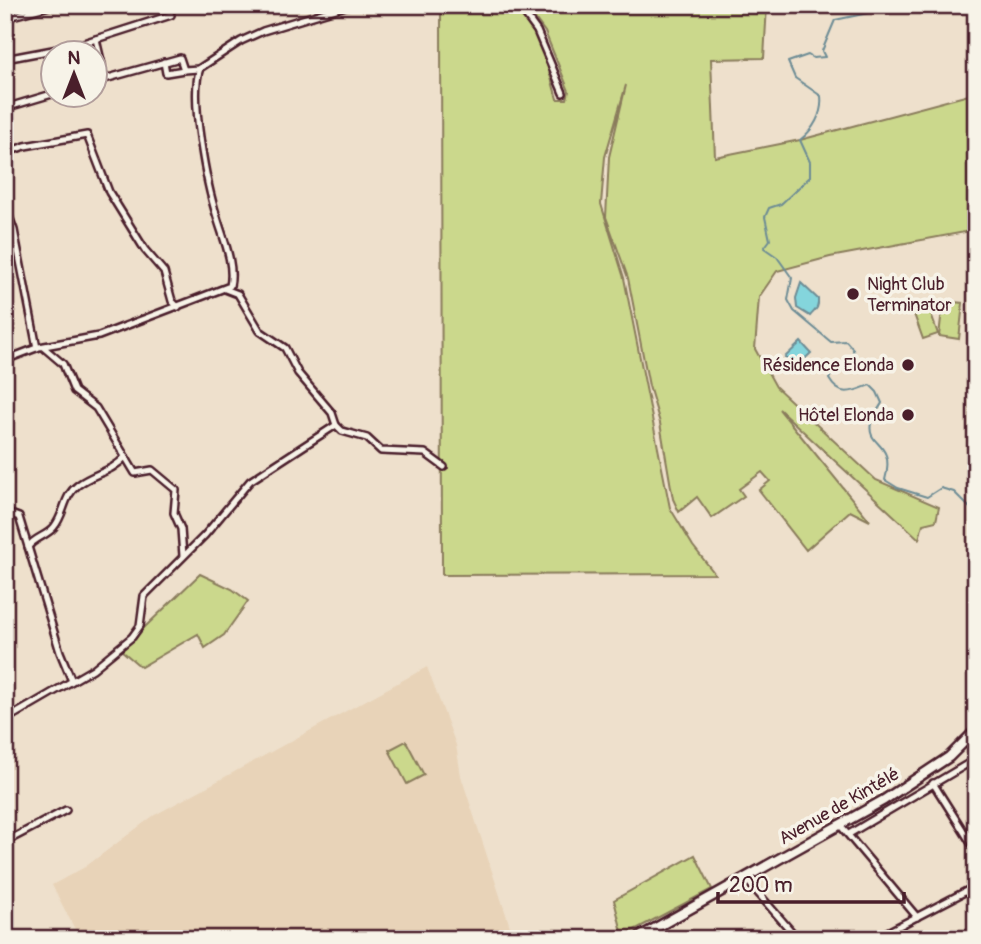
<svg xmlns="http://www.w3.org/2000/svg" width="981" height="944" font-family="Pangolin,sans-serif">
<style>
.built{fill:#e8d3b8}
.green{fill:#cbd88c;stroke:#8a7c5c;stroke-width:2}
.water{fill:#84d5dc;stroke:#6d8c95;stroke-width:2}
.lines{fill:none;stroke-linecap:round;stroke-linejoin:round}
.stream{stroke:#6d8c95;stroke-width:2}
.minor-casing{stroke:#4a1f2b;stroke-width:10}
.primary-casing{stroke:#4a1f2b;stroke-width:13}
.minor{stroke:#f7f3e8;stroke-width:5}
.primary{stroke:#f7f3e8;stroke-width:8}
.poi-dot{fill:#4a1f2b;stroke:#f7f3e8;stroke-width:2.5}
.labels{text-anchor:middle;stroke-width:7;stroke-linejoin:round;paint-order:stroke}
.poi-label{font-size:18px;fill:#4a1f2b;stroke:#f7f3e8;text-anchor:end}
.street-label{font-size:18px;fill:#4a1f2b;stroke:#f7f3e8}
</style>
<rect width="100%" height="100%" fill="#eee0cc"/>
<filter id="ink" filterUnits="userSpaceOnUse"><feTurbulence type="fractalNoise" baseFrequency=".0143" numOctaves="2"/><feDisplacementMap in="SourceGraphic" scale="14" xChannelSelector="R" yChannelSelector="G"/><feConvolveMatrix kernelMatrix="1 2 1 2 8 2 1 2 1" color-interpolation-filters="sRGB"/></filter>
<g filter="url(#ink)">
<path class="built" d="M427 667 456 745 461 776 514 939H80L52 885 85 867 153 816Z"/>
<g class="green">
<path d="M441 5C451 5 460 13 472 13 483 12 499 5 510 8 535 14 551 77 557 99H567L569 91 545 32 525 5H767L764 58 711 59 715 157 800 140 976 93V230L830 257 777 271 759 297 755 349 776 387 876 480 939 507 936 521 923 524 919 539 779 409 870 521 850 511 806 550 759 490 770 481 762 472 739 489 744 496 712 518 697 497 679 512 673 499 660 423 649 386 628 278 606 217 609 157 626 85 605 157 601 204 624 278 670 508 693 546 715 574 442 575Z"/>
<path d="M943 301 963 303 959 339 939 336Z"/>
<path d="M929 309 938 334 923 339 914 314Z"/>
<path d="M200 574 232 589 248 601 224 635 205 648 198 634 141 667 121 650Z"/>
<path d="M406 741 424 775 407 784 389 750Z"/>
<path d="M695 855 712 889 623 936 614 900Z"/>
</g>
<g class="water">
<path d="M801 283 818 299C819 309 815 310 810 316L797 308 796 298Z"/>
<path d="M801 342 811 353 795 368 785 357Z"/>
</g>
<g class="lines">
<path class="stream" d="M863 5 868 13 835 20 822 51 825 57 813 58 808 55 788 62 795 78 821 96C823 114 813 130 800 140L810 162V177L781 204 769 208 765 217 770 240 764 248 777 257 792 278 788 300 794 311 831 342 846 341 853 349 855 364 833 371 829 379C840 398 852 392 870 385L877 392 882 403C879 409 872 417 871 423 866 448 896 440 885 480L898 488 927 497 941 488 954 492 972 510 976 509"/>
<g class="minor-casing">
<g id="minor">
<path d="M518 5 537 31 563 93"/>
<path d="M5 18 53 5"/>
<path d="M5 59 74 46 171 15"/>
<path d="M164 62 166 73 184 70"/>
<path d="M94 82 180 58 184 70 199 69"/>
<path d="M96 82 102 65 96 39"/>
<path d="M5 108 52 94"/>
<path d="M5 153 25 146 87 135 109 192 145 250 164 272 172 301 178 307"/>
<path d="M5 205 14 230 37 348"/>
<path d="M43 347 63 364 74 391 96 408 135 473 152 470 176 490 174 513 181 529 183 556"/>
<path d="M5 360 39 347 99 336 230 286C235 264 223 238 217 217 207 186 189 97 200 68L241 41 263 31 349 5"/>
<path d="M336 425 342 431 367 438 381 451 425 453 444 467"/>
<path d="M5 512 19 517 60 652 72 681"/>
<path d="M28 547C35 537 47 536 54 527 65 514 63 496 78 485 94 473 112 472 125 457"/>
<path d="M5 720 93 669 132 637 140 626 144 596 205 535 250 481 336 425 332 413 298 373 285 348 260 331 238 294 225 289"/>
<path d="M933 783 976 851"/>
<path d="M839 824 917 917"/>
<path d="M849 834 969 763 976 764"/>
<path d="M5 842 66 810"/>
<path d="M745 878 798 939"/>
<path d="M874 939 976 886"/>
</g>
</g>
<g class="primary-casing">
<path id="primary" d="M636 939 884 800 949 757 976 730"/>
</g>
<use href="#minor" class="minor"/>
<use href="#primary" class="primary"/>
</g>
</g>
<g class="poi-dot">
<circle cx="853" cy="294" r="7"/>
<circle cx="908" cy="365" r="7"/>
<circle cx="908" cy="415" r="7"/>
</g>
<g class="labels">
<g class="poi-label">
<text x="867" y="290" text-anchor="start">Night Club<tspan x="867" dy="21">Terminator</tspan></text>
<text x="894" y="371">Résidence Elonda</text>
<text x="894" y="421">Hôtel Elonda</text>
</g>
<g class="street-label">
<text transform="translate(839 806) rotate(-30)" y="6">Avenue de Kintélé</text>
</g>
</g>
<rect width="981" height="944" fill="none" stroke="#f7f3e8" stroke-width="28"/>
<rect x="14" y="14" width="953" height="916" fill="none" stroke="#4a1f2b" stroke-width="2.5" filter="url(#ink)"/>
<g transform="translate(74 74)"><circle r="33" fill="#f7f3e8" stroke="#b29e9c" stroke-width="2"/>
<path d="M0-5L12 26L0 18L-12 26Z" fill="#4a1f2b"/>
<text y="-10" font-size="19" font-weight="bold" text-anchor="middle" fill="#4a1f2b">N</text>
</g>
<path d="M718 892v10h186v-10" fill="none" stroke="#4a1f2b" stroke-width="3.5"/>
<text x="729" y="892" font-size="21" fill="#4a1f2b" stroke="#f7f3e8" stroke-width="5" paint-order="stroke">200 m</text>
</svg>
